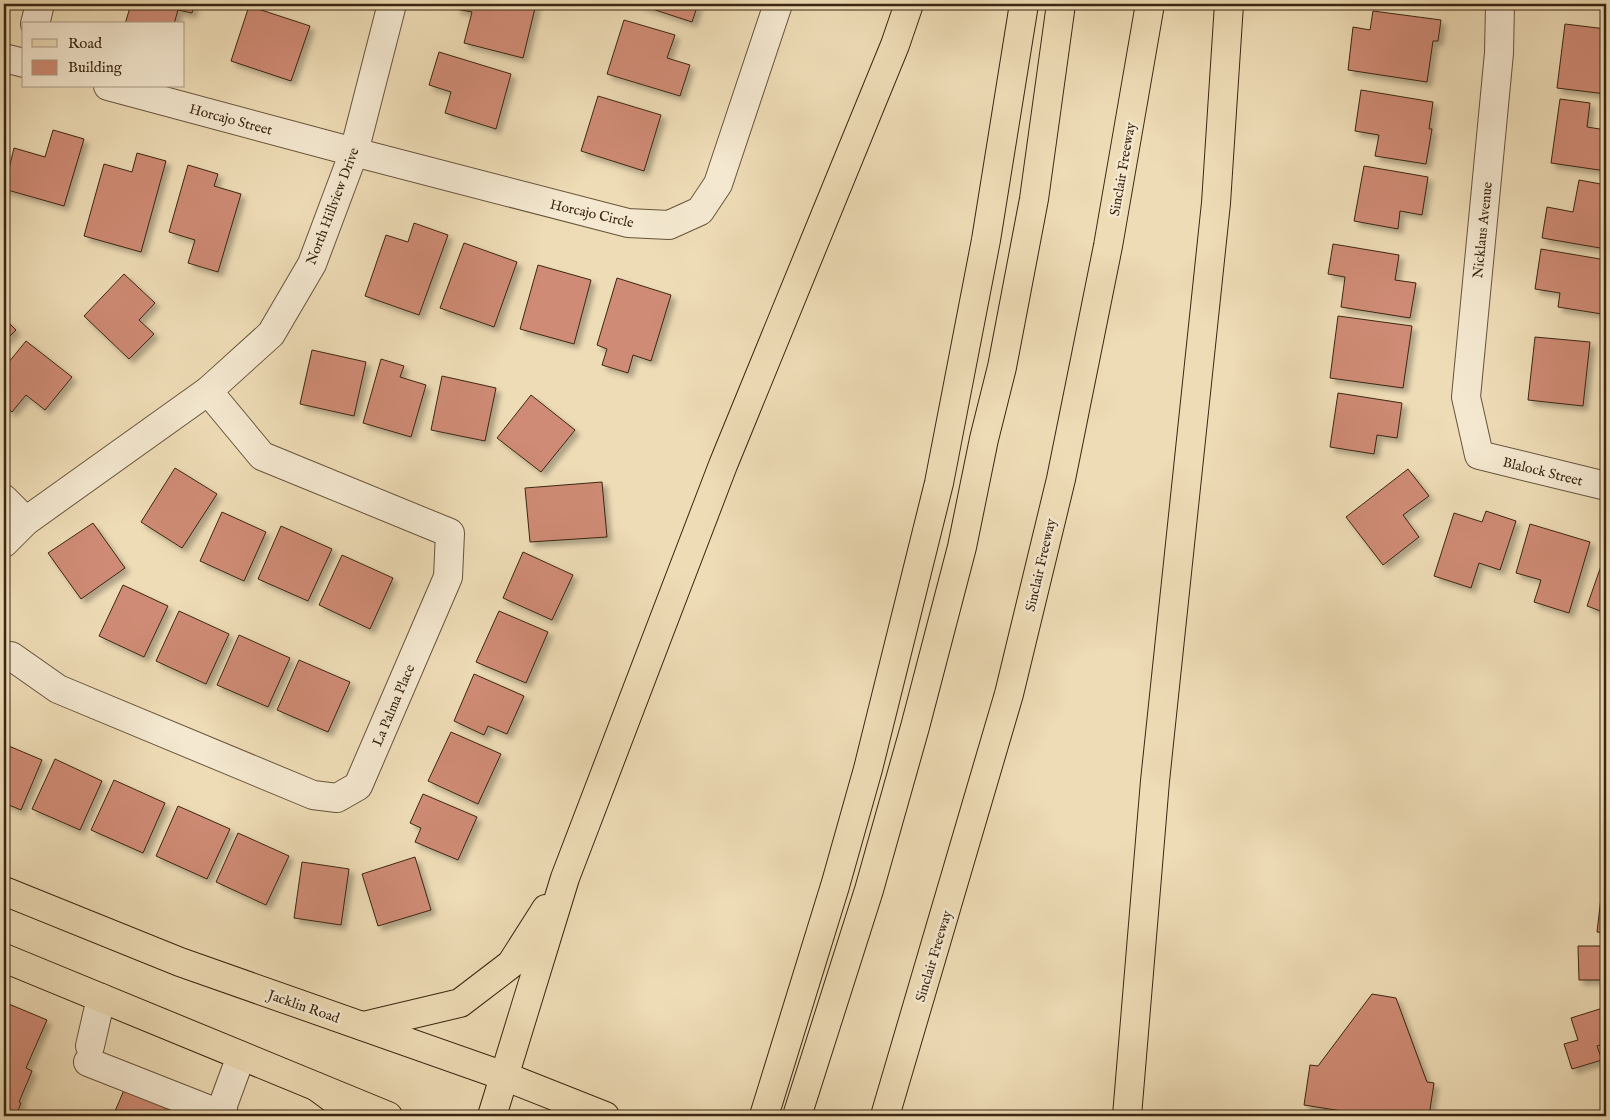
<svg xmlns="http://www.w3.org/2000/svg" width="1610" height="1120" font-family="'IM FELL English',serif">
<style>
.building{fill:#cf8b74;stroke:#3b2612;filter:url(#shadow)}
.lines{fill:none;stroke-linecap:round;stroke-linejoin:round}
.minor-casing{stroke:#68543b;stroke-width:30}
.major-casing{stroke:#3b2612;stroke-width:30}
.highway-casing{stroke:#3b2612;stroke-width:30}
.minor{stroke:#f4e8d0;stroke-width:28}
.major{stroke:#eedcb6;stroke-width:28}
.highway{stroke:#eedcb6;stroke-width:28}
.labels{text-anchor:middle;stroke-width:5;stroke-linejoin:round;paint-order:stroke}
.street-label{font-size:14px;fill:#3b2612;stroke:#f4e8d0}
</style>
<defs>
<filter id="shadow"><feDropShadow dx="4.5" dy="4.5" stdDeviation="2.5" flood-color="#0004"/></filter>
</defs>
<rect width="100%" height="100%" fill="#eedcb6"/>
<filter id="stains"><feTurbulence type="fractalNoise" baseFrequency=".004" numOctaves="4"/><feColorMatrix values="0 0 0 0 .2 0 0 0 0 .09 0 0 0 0 .02 0 0 0 .5 -.17"/></filter>
<radialGradient id="worn" r=".72"><stop offset=".6" stop-color="#630" stop-opacity="0"/><stop offset="1" stop-color="#630" stop-opacity=".3"/></radialGradient>
<g class="building">
<path d="M131 4H194L192 13 178 10 174 24H125Z"/>
<path d="M457 4H536L523 58 464 43 472 12 456 9Z"/>
<path d="M637 4H698L692 22Z"/>
<path d="M249 6 310 26 291 81 231 61Z"/>
<path d="M1373 11 1441 20 1438 41H1433L1427 82 1348 70 1353 27 1370 30Z"/>
<path d="M624 20 675 35 667 58 690 65 680 96 607 74Z"/>
<path d="M1565 24 1606 29V94L1557 88Z"/>
<path d="M439 52 511 74 496 129 445 113 451 92 429 85Z"/>
<path d="M1361 90 1433 102 1429 129H1432L1426 164 1375 156 1379 135 1355 131Z"/>
<path d="M598 96 661 115 644 171 581 151Z"/>
<path d="M1560 99 1590 103 1587 127 1606 130V171L1551 163Z"/>
<path d="M53 130 84 139 64 206 4 189 14 148 45 157Z"/>
<path d="M137 153 166 161 141 252 84 236 104 164 132 172Z"/>
<path d="M188 165 218 174 214 186 241 194 218 272 188 263 195 240 169 232Z"/>
<path d="M1364 166 1428 177 1422 215 1400 211 1398 229 1354 221Z"/>
<path d="M1579 180 1606 185V249L1542 238 1547 207 1573 212Z"/>
<path d="M414 223 448 235 419 315 365 296 386 235 408 242Z"/>
<path d="M464 243 517 262 494 327 440 308Z"/>
<path d="M1333 244 1399 255 1395 280 1416 283 1410 318 1341 307 1345 277 1328 274Z"/>
<path d="M1541 249 1606 260V292L1602 314 1558 307 1560 293 1535 289Z"/>
<path d="M538 265 591 280 574 344 520 329Z"/>
<path d="M124 274 155 303 139 320 154 334 129 359 84 316Z"/>
<path d="M617 278 671 295 651 361 633 355 628 373 602 365 607 349 597 345Z"/>
<path d="M1338 316 1412 326 1403 388 1330 378Z"/>
<path d="M4 318 16 330 4 342Z"/>
<path d="M1535 337 1590 342 1583 406 1528 400Z"/>
<path d="M26 341 72 377 45 410 26 395 12 412 4 406V368Z"/>
<path d="M312 350 366 362 354 416 300 404Z"/>
<path d="M381 359 404 366 400 377 426 385 411 437 363 423Z"/>
<path d="M442 376 496 388 485 441 431 430Z"/>
<path d="M1338 393 1402 403 1397 438 1377 435 1374 454 1330 447Z"/>
<path d="M531 395 575 430 541 472 497 438Z"/>
<path d="M175 468 217 494 182 548 141 522Z"/>
<path d="M1408 469 1429 496 1403 515 1419 537 1383 565 1346 517Z"/>
<path d="M602 482 607 537 530 542 525 488Z"/>
<path d="M1486 511 1516 521 1500 570 1479 563 1471 588 1434 576 1454 513 1482 522Z"/>
<path d="M222 512 266 532 244 581 200 561Z"/>
<path d="M93 523 125 568 81 599 48 553Z"/>
<path d="M1530 524 1590 542 1569 613 1534 602 1541 580 1516 573Z"/>
<path d="M281 526 332 549 308 601 258 579Z"/>
<path d="M523 552 573 575 552 620 503 598Z"/>
<path d="M342 555 393 578 370 629 319 605Z"/>
<path d="M1601 566 1606 568V613L1587 606Z"/>
<path d="M123 585 168 606 144 657 99 636Z"/>
<path d="M179 611 229 634 206 684 156 661Z"/>
<path d="M499 611 548 632 526 683 476 662Z"/>
<path d="M239 635 290 658 268 707 217 685Z"/>
<path d="M299 660 350 682 328 732 277 710Z"/>
<path d="M474 674 524 696 507 734 488 726 484 735 454 721Z"/>
<path d="M451 732 501 754 478 804 428 781Z"/>
<path d="M4 744 42 760 21 810 4 803Z"/>
<path d="M55 759 102 781 80 830 32 809Z"/>
<path d="M114 780 165 803 143 853 91 830Z"/>
<path d="M423 794 477 817 458 860 415 842 421 828 410 823Z"/>
<path d="M178 806 230 829 207 879 156 856Z"/>
<path d="M238 833 289 856 266 905 216 882Z"/>
<path d="M415 857 431 910 378 926 362 874Z"/>
<path d="M302 862 349 869 341 925 294 918Z"/>
<path d="M1602 889H1606V933L1597 932Z"/>
<path d="M1578 946H1606V980H1579Z"/>
<path d="M1372 994 1396 998 1427 1082 1434 1083 1429 1116H1348V1112L1304 1105 1310 1065 1318 1066Z"/>
<path d="M4 1002 47 1020 26 1068 32 1071 19 1102 21 1103 16 1116H4Z"/>
<path d="M1606 1007V1043L1597 1046 1602 1060 1572 1069 1564 1044 1578 1040 1571 1018Z"/>
<path d="M124 1090 184 1116H113Z"/>
</g>
<g class="lines">
<g class="minor-casing">
<g id="minor">
<path d="M1500 4 1499 53 1466 397 1479 455 1606 486"/>
<path d="M35 24 40 4"/>
<path d="M4 58 24 63"/>
<path d="M108 86 354 152 628 223 669 225 700 211 718 184 778 4"/>
<path d="M4 499 26 521"/>
<path d="M4 543 26 521 208 391 271 334 312 264 354 152 392 4"/>
<path d="M11 656 58 689 313 795 337 798 358 786 448 577 450 533 262 456 208 391"/>
<path d="M90 1046 101 998"/>
<path d="M88 1062 225 1116"/>
<path d="M219 1116 241 1056"/>
</g>
</g>
<g class="major-casing">
<g id="major">
<path d="M4 891 180 962 504 1076 605 1116"/>
<path d="M4 958 388 1116"/>
</g>
</g>
<g class="highway-casing">
<g id="highway">
<path d="M363 1026 460 1003 511 964 546 909"/>
<path d="M317 1087 356 1116"/>
<path d="M492 1116 565 878 723 465 895 45 909 4"/>
<path d="M764 1116 835 886 868 769 939 483 986 240 1024 4"/>
<path d="M797 1116 869 890 915 727 962 547 984 439 1002 367 1034 199 1061 4"/>
<path d="M885 1116 1009 694 1061 479 1108 246 1150 4"/>
<path d="M1127 1116 1155 781 1216 203 1229 4"/>
</g>
</g>
<use href="#minor" class="minor"/>
<use href="#major" class="major"/>
<use href="#highway" class="highway"/>
</g>
<g class="labels">
<g class="street-label">
<text transform="translate(231 119) rotate(15)" y="5">Horcajo Street</text>
<text transform="translate(1122 169) rotate(-80)" y="5">Sinclair Freeway</text>
<text transform="translate(332 206) rotate(-69)" y="5">North Hillview Drive</text>
<text transform="translate(592 213) rotate(13)" y="5">Horcajo Circle</text>
<text transform="translate(1482 230) rotate(-84)" y="5">Nicklaus Avenue</text>
<text transform="translate(1543 471) rotate(14)" y="5">Blalock Street</text>
<text transform="translate(1040 565) rotate(-77)" y="5">Sinclair Freeway</text>
<text transform="translate(393 705) rotate(-67)" y="5">La Palma Place</text>
<text transform="translate(933 956) rotate(-73)" y="5">Sinclair Freeway</text>
<text transform="translate(304 1006) rotate(19)" y="5">Jacklin Road</text>
</g>
</g>
<rect width="1610" height="1120" fill="none" stroke="#eedcb6" stroke-width="20"/>
<rect x="5" y="5" width="1600" height="1110" fill="none" stroke="#3b2612" stroke-width="2.5"/>
<rect x="10" y="10" width="1590" height="1100" fill="none" stroke="#3b2612"/>
<rect x="22" y="22" width="162" height="65" fill="#f4e8d0" stroke="#aa9a84"/>
<rect x="32" y="39" width="25" height="8" fill="#eedcb6" stroke="#aa9a84"/>
<text x="68" y="48" font-size="15" fill="#3b2612">Road</text>
<rect x="32" y="60" width="25" height="15" fill="#cf8b74" stroke="#aa9a84"/>
<text x="68" y="72" font-size="15" fill="#3b2612">Building</text>
<rect width="100%" height="100%" filter="url(#stains)"/>
<rect width="100%" height="100%" fill="url(#worn)"/>
</svg>
